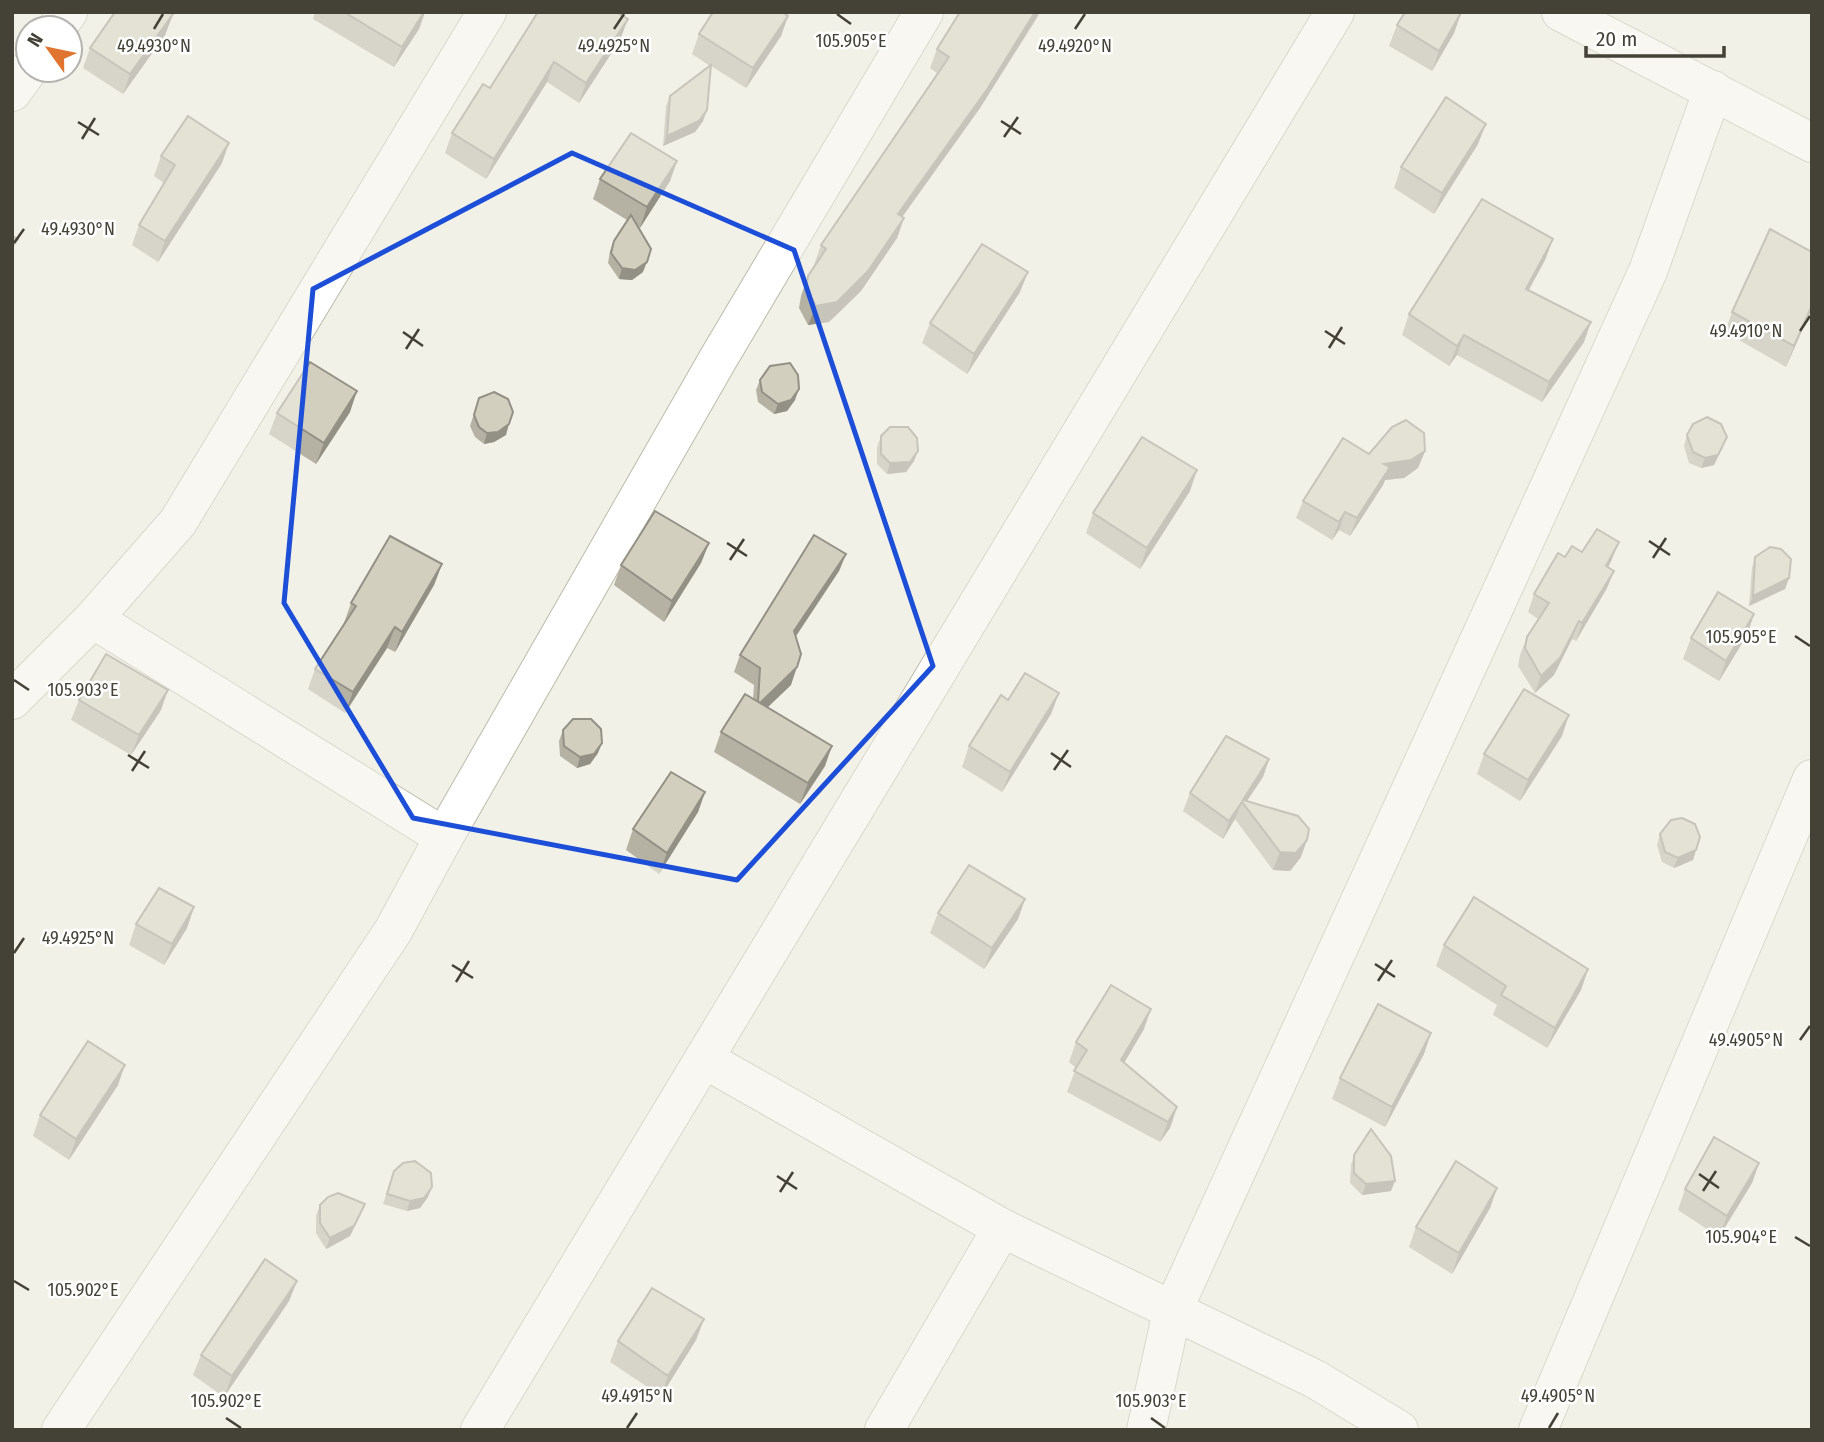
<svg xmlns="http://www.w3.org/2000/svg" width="1824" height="1442" font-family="'Fira Sans Condensed',sans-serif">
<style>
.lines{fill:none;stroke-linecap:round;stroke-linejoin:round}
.street-casing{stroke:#bcbbac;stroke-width:40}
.street{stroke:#fff;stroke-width:38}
.wall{fill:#b5b2a4}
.shaded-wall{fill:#939186}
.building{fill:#d2cfbf;stroke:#939186;stroke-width:2}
.marked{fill:none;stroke:#1d4ed8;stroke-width:5;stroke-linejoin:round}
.ticks{fill:none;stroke:#444237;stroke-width:2.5}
.ticks-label{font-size:18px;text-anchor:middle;fill:#444237;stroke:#fff;stroke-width:5;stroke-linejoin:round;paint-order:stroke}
</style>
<rect width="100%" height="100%" fill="#f2f1e8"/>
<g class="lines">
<g class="street-casing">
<g id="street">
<path d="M1561 12 1812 143"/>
<path d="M57 28 68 12"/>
<path d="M12 92 28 70"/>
<path d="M93 619 178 522 487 12"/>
<path d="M12 700 93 619 444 837 393 931 61 1430"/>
<path d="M444 837 718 359 924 12"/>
<path d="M704 1059 1002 1228 1315 1379 1399 1430"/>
<path d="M480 1430 1335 12"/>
<path d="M884 1430 1002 1228"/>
<path d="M1146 1430 1172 1312 1648 271 1713 90"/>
<path d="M1538 1430 1812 779"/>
</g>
</g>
<use href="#street" class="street"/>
</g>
<g class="wall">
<path d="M315 12H425L419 29 394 67 313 19Z"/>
<path d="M538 12 620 40 579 103 547 82 486 179 445 153 452 133 490 88Z"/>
<path d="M1461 13 1454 33 1432 71 1389 46 1397 25Z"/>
<path d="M173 14 165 35 123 94 83 68 90 48Z"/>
<path d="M1039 15 980 108 902 217 904 218 897 238 861 291 829 322 808 325 799 308 801 296 808 276 815 266 814 265 821 245 937 73 930 68 937 49Z"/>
<path d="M788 16 781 36 746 88 711 66 703 121 695 132 663 146 666 106 670 96 710 66 692 54 699 34Z"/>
<path d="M1478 144 1434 214 1394 188 1401 167Z"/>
<path d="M161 156 222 163 158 262 132 245 139 225 164 183 154 176Z"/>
<path d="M677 161 670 181 640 228 637 226 643 272 632 280 619 279 608 263 610 251 614 241 627 220 593 199 600 179Z"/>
<path d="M1553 239 1545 260 1529 290 1584 342 1542 402 1457 355 1449 366 1402 335 1409 314Z"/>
<path d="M1812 252V308L1786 367 1725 332 1732 312Z"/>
<path d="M1020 292 967 374 922 343 930 323Z"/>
<path d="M760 380 795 400 787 411 774 414 758 402 756 390Z"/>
<path d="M479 398 506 435 494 442 484 444 475 437 470 426Z"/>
<path d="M350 412 316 464 269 434 277 413Z"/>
<path d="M1687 435 1723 447 1714 465 1701 468 1689 463 1684 446Z"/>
<path d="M881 436 914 461 906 472 887 474 877 464V447Z"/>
<path d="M1425 451 1418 468 1404 478 1385 480 1383 485 1350 536 1339 530 1332 540 1296 518 1303 501 1369 454Z"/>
<path d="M1190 491 1140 569 1086 533 1093 513Z"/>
<path d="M709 543 701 563 664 622 614 585 621 565Z"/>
<path d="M1582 552 1612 559 1608 567 1607 588 1576 641 1572 639 1554 675 1535 693 1518 666 1520 655 1527 637 1538 619 1528 612 1534 594 1565 557Z"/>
<path d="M846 554 839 571 796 636 791 685 767 708 825 766 800 804 714 752 721 732 753 699 754 685 734 672 740 655Z"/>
<path d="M1755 557 1789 578 1785 589 1749 606 1752 568Z"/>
<path d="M442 564 434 585 395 652 387 648 345 713 308 689 315 669 345 624 344 623 351 603Z"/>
<path d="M1754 614 1747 635 1719 681 1683 659 1691 638Z"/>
<path d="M1059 693 1051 714 1002 792 962 767 969 746 1008 700Z"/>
<path d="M79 700 161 710 131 755 71 720Z"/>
<path d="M563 730 598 753 590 764 577 768 560 756 559 741Z"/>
<path d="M1562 736 1520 801 1477 774 1484 754Z"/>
<path d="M1269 759 1263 777 1247 801 1301 857 1290 871 1273 870 1235 819 1223 839 1183 811 1190 793Z"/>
<path d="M705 792 698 812 659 874 626 850 633 829Z"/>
<path d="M1660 834 1696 850 1693 860 1674 868 1662 862 1657 845Z"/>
<path d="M1025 899 1018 919 984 969 930 933 938 913Z"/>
<path d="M194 907 187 928 164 965 129 945 136 924Z"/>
<path d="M1444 945 1588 969 1581 990 1547 1048 1493 1015 1497 1005 1436 966Z"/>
<path d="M1144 1029 1124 1063 1177 1107 1170 1128 1160 1142 1067 1092 1076 1068 1069 1062 1076 1042Z"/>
<path d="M1424 1054 1385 1127 1332 1099 1340 1078Z"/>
<path d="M118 1085 69 1160 33 1136 40 1115Z"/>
<path d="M1354 1155 1391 1191 1362 1195 1350 1183 1351 1165Z"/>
<path d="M1759 1163 1752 1183 1719 1237 1678 1210 1685 1189Z"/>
<path d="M394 1171 428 1197 420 1208 407 1211 383 1204Z"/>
<path d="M1497 1188 1490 1208 1452 1274 1409 1247 1416 1227Z"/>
<path d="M320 1205 361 1214 350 1236 326 1249 316 1233V1216Z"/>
<path d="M297 1281 289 1301 224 1397 193 1375 201 1355Z"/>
<path d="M704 1319 696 1340 661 1396 610 1362 618 1341Z"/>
</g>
<g class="shaded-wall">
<path d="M424 12H425L419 29 394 67 402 47Z"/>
<path d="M1035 12H1040L980 108 890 234 898 214Z"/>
<path d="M1461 13 1454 33 1432 71 1439 51Z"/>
<path d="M173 14 165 35 123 94 130 74Z"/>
<path d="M788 16 781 36 746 88 753 68Z"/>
<path d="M628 19 620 40 579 103 586 83Z"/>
<path d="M554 62 547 82 486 179 494 159Z"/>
<path d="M707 110 703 121 695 132 663 146 667 136Z"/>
<path d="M1486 124 1478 144 1434 214 1442 193Z"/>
<path d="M229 143 222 163 158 262 165 241Z"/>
<path d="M677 161 670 181 640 228 647 207Z"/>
<path d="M904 218 897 238 861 291 829 322 808 325 816 306Z"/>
<path d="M1553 239 1545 260 1518 309 1526 289Z"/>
<path d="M647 262 643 272 632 280 619 279 622 268Z"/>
<path d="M1028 272 1020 292 967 374 974 354Z"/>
<path d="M1812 305V308L1786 367 1794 346Z"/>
<path d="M1591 322 1584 342 1542 402 1549 382Z"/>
<path d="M1464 335 1457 355 1449 366 1457 346Z"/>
<path d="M799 389 795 400 787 411 774 414 778 404Z"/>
<path d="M357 391 350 412 316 464 324 443Z"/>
<path d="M509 424 506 435 494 442 484 444 487 433Z"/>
<path d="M1727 437 1714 465 1701 468 1705 458Z"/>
<path d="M918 451 914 461 906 472 887 474 890 463Z"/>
<path d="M1425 451 1418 468 1404 478 1385 480 1383 485 1350 536 1357 518 1384 464Z"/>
<path d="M1197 470 1190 491 1140 569 1147 548Z"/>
<path d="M1345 512 1339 530 1332 540 1339 522Z"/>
<path d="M1619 542 1612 559 1600 584 1606 566Z"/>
<path d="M709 543 701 563 664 622 672 601Z"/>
<path d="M846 554 839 571 788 648 794 631Z"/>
<path d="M442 564 434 585 395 652 402 632Z"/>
<path d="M1614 571 1607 588 1576 641 1582 623Z"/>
<path d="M1789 578 1785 589 1749 606 1753 596Z"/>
<path d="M1754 614 1747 635 1719 681 1726 661Z"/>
<path d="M1579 621 1572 639 1554 675 1535 693 1541 676Z"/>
<path d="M395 627 387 648 345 713 353 692Z"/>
<path d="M797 667 791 685 751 723 758 705Z"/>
<path d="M168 690 161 710 131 755 139 735Z"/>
<path d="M1059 693 1051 714 1002 792 1010 772Z"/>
<path d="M1569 715 1562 736 1520 801 1528 780Z"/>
<path d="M602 743 598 753 590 764 577 768 580 757Z"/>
<path d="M832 746 825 766 800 804 808 783Z"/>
<path d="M1269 759 1263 777 1244 805 1243 800Z"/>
<path d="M705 792 698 812 659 874 667 853Z"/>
<path d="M1242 802 1235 819 1223 839 1229 821Z"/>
<path d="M1307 840 1301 857 1290 871 1273 870 1280 852Z"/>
<path d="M1696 850 1693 860 1674 868 1678 858Z"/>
<path d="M1025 899 1018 919 984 969 992 948Z"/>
<path d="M194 907 187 928 164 965 172 944Z"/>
<path d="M1588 969 1581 990 1547 1048 1555 1028Z"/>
<path d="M1151 1009 1144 1029 1114 1080 1121 1060Z"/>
<path d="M1431 1033 1424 1054 1385 1127 1392 1107Z"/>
<path d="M125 1065 118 1085 69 1160 76 1139Z"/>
<path d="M1177 1107 1170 1128 1160 1142 1168 1122Z"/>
<path d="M1759 1163 1752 1183 1719 1237 1727 1216Z"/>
<path d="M1395 1181 1391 1191 1362 1195 1366 1184Z"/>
<path d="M432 1187 428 1197 420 1208 407 1211 410 1201Z"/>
<path d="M1497 1188 1490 1208 1452 1274 1459 1253Z"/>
<path d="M365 1204 350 1236 326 1249 330 1238Z"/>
<path d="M297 1281 289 1301 224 1397 232 1376Z"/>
<path d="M704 1319 696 1340 661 1396 668 1376Z"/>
</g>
<g class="building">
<path d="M115 12H169L173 14 130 74 90 48Z"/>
<path d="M344 12H424L402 47Z"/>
<path d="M538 12H616L628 19 586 83 554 62 494 159 452 133 483 84 490 88Z"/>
<path d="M713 12H782L788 16 753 68 699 34Z"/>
<path d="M960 12H1035L988 88 898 214 904 218 868 271 837 302 816 306 806 288 808 276 826 249 821 245 949 57 937 49Z"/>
<path d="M1405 12H1460L1461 13 1439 51 1397 25Z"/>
<path d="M711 65 707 110 699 121 667 136 670 96Z"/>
<path d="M1446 97 1486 124 1442 193 1401 167Z"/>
<path d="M188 116 229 143 165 241 139 225 175 165 161 156Z"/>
<path d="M631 133 677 161 647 207 600 179Z"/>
<path d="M1482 199 1553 239 1526 289 1591 322 1549 382 1464 335 1457 346 1409 314Z"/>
<path d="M631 215 651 249 647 262 635 270 622 268 611 253 614 241Z"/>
<path d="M1770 229 1812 252V305L1794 346 1732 312Z"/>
<path d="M12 236 18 239 12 247Z"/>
<path d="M982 244 1028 272 974 354 930 323Z"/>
<path d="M310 362 357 391 324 443 277 413Z"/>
<path d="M790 363 798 375 799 389 791 400 778 404 762 392 760 380 770 366Z"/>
<path d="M494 392 508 399 513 412 509 424 498 432 487 433 479 427 474 415 479 398Z"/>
<path d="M1707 417 1721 424 1727 437 1718 455 1705 458 1693 452 1687 435 1693 424Z"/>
<path d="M1406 420 1424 433 1425 451 1411 460 1384 464 1390 467 1357 518 1345 512 1339 522 1303 501 1343 438 1369 454 1392 427Z"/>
<path d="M890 427H908L917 438 918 451 910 462 890 463 881 454V436Z"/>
<path d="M1142 437 1197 470 1147 548 1093 513Z"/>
<path d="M655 511 709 543 672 601 621 565Z"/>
<path d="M1597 529 1619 542 1606 566 1614 571 1582 623 1579 621 1560 658 1541 676 1525 648 1527 637 1549 603 1534 594 1558 553 1565 557 1572 546 1582 552Z"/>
<path d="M814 535 846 554 794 631 801 654 797 667 760 703 758 702 760 668 740 655Z"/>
<path d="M390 536 442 564 402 632 395 627 353 692 315 669 356 606 351 603Z"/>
<path d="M1770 547 1781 549 1791 559 1789 578 1753 596 1755 557Z"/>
<path d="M1718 592 1754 614 1726 661 1691 638Z"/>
<path d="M106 654 168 690 139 735 79 700Z"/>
<path d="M1025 673 1059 693 1010 772 969 746 1001 695 1008 700Z"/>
<path d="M1524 689 1569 715 1528 780 1484 754Z"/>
<path d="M745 694 832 746 808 783 721 732Z"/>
<path d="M573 719H591L601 729 602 743 594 754 580 757 564 746 563 730Z"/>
<path d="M1226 736 1269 759 1243 800 1298 816 1309 829 1307 840 1296 853 1280 852 1242 802 1229 821 1190 793Z"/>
<path d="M671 772 705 792 667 853 633 829Z"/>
<path d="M1682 818 1695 824 1700 837 1696 850 1678 858 1665 852 1660 834 1671 820Z"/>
<path d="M969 865 1025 899 992 948 938 913Z"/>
<path d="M159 888 194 907 172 944 136 924Z"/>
<path d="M1474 897 1588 969 1555 1028 1501 995 1506 986 1444 945Z"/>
<path d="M1111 985 1151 1009 1121 1060 1177 1107 1168 1122 1074 1071 1087 1050 1076 1042Z"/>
<path d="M1378 1004 1431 1033 1392 1107 1340 1078Z"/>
<path d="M88 1041 125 1065 76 1139 40 1115Z"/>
<path d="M1371 1129 1391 1156 1395 1181 1366 1184 1354 1173V1155Z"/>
<path d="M1714 1137 1759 1163 1727 1216 1685 1189Z"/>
<path d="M415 1161 431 1173 432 1187 424 1198 410 1201 387 1194 394 1171 403 1163Z"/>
<path d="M1456 1161 1497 1188 1459 1253 1416 1227Z"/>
<path d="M338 1193 365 1204 354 1226 330 1238 320 1223V1205L328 1197Z"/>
<path d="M265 1259 297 1281 232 1376 201 1355Z"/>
<path d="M652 1288 704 1319 668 1376 618 1341Z"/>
</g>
<path d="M0 0H1824V1442H0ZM572 153 794 250 933 666 737 880 413 818 284 603 313 289Z" fill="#f2f1e8" fill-opacity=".55" fill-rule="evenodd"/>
<path class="marked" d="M572 153 794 250 933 666 737 880 413 818 284 603 313 289Z"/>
<path class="ticks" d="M837 14 851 24M154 29 163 14M614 29 624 14M1075 29 1085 14M1001 121 1021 134M78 122 99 135M1004 137 1018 117M82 139 95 118M14 243 24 229M1325 331 1345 344M1800 331 1810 316M403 332 423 346M1329 348 1342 327M406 349 419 329M1649 541 1670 555M727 543 747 556M1653 558 1666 538M730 560 744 539M1795 636 1810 646M14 680 29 690M1051 753 1071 767M128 755 149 768M1054 770 1068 750M132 771 145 751M14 953 24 938M1375 964 1395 977M452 965 473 978M1378 981 1392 960M456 982 469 961M1800 1040 1810 1026M1699 1174 1719 1188M777 1176 797 1189M1703 1191 1716 1171M780 1192 793 1172M1795 1237 1810 1246M14 1281 29 1290M226 1418 241 1428M1151 1418 1165 1428M627 1428 637 1413M1549 1428 1558 1413"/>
<g class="ticks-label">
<text x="851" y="47">105.905°E</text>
<text x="154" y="52">49.4930°N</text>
<text x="614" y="52">49.4925°N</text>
<text x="1075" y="52">49.4920°N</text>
<text x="78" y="235">49.4930°N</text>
<text x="1746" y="337">49.4910°N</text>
<text x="1741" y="643">105.905°E</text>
<text x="83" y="696">105.903°E</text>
<text x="78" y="944">49.4925°N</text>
<text x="1746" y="1046">49.4905°N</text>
<text x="1741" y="1243">105.904°E</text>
<text x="83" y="1296">105.902°E</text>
<text x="637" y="1402">49.4915°N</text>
<text x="1558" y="1402">49.4905°N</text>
<text x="226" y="1407">105.902°E</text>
<text x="1151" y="1407">105.903°E</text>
</g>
<rect width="1824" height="1442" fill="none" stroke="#444237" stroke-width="28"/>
<g transform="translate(49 49) rotate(303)"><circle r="33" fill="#ffffff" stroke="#b4b3af" stroke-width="2"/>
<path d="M0-5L12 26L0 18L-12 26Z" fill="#e17530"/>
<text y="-10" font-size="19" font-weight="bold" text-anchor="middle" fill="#444237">N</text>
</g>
<path d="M1586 46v10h138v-10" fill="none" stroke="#444237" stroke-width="3.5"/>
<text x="1596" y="46" font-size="21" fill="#444237" stroke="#ffffff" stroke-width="5" paint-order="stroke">20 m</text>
</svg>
